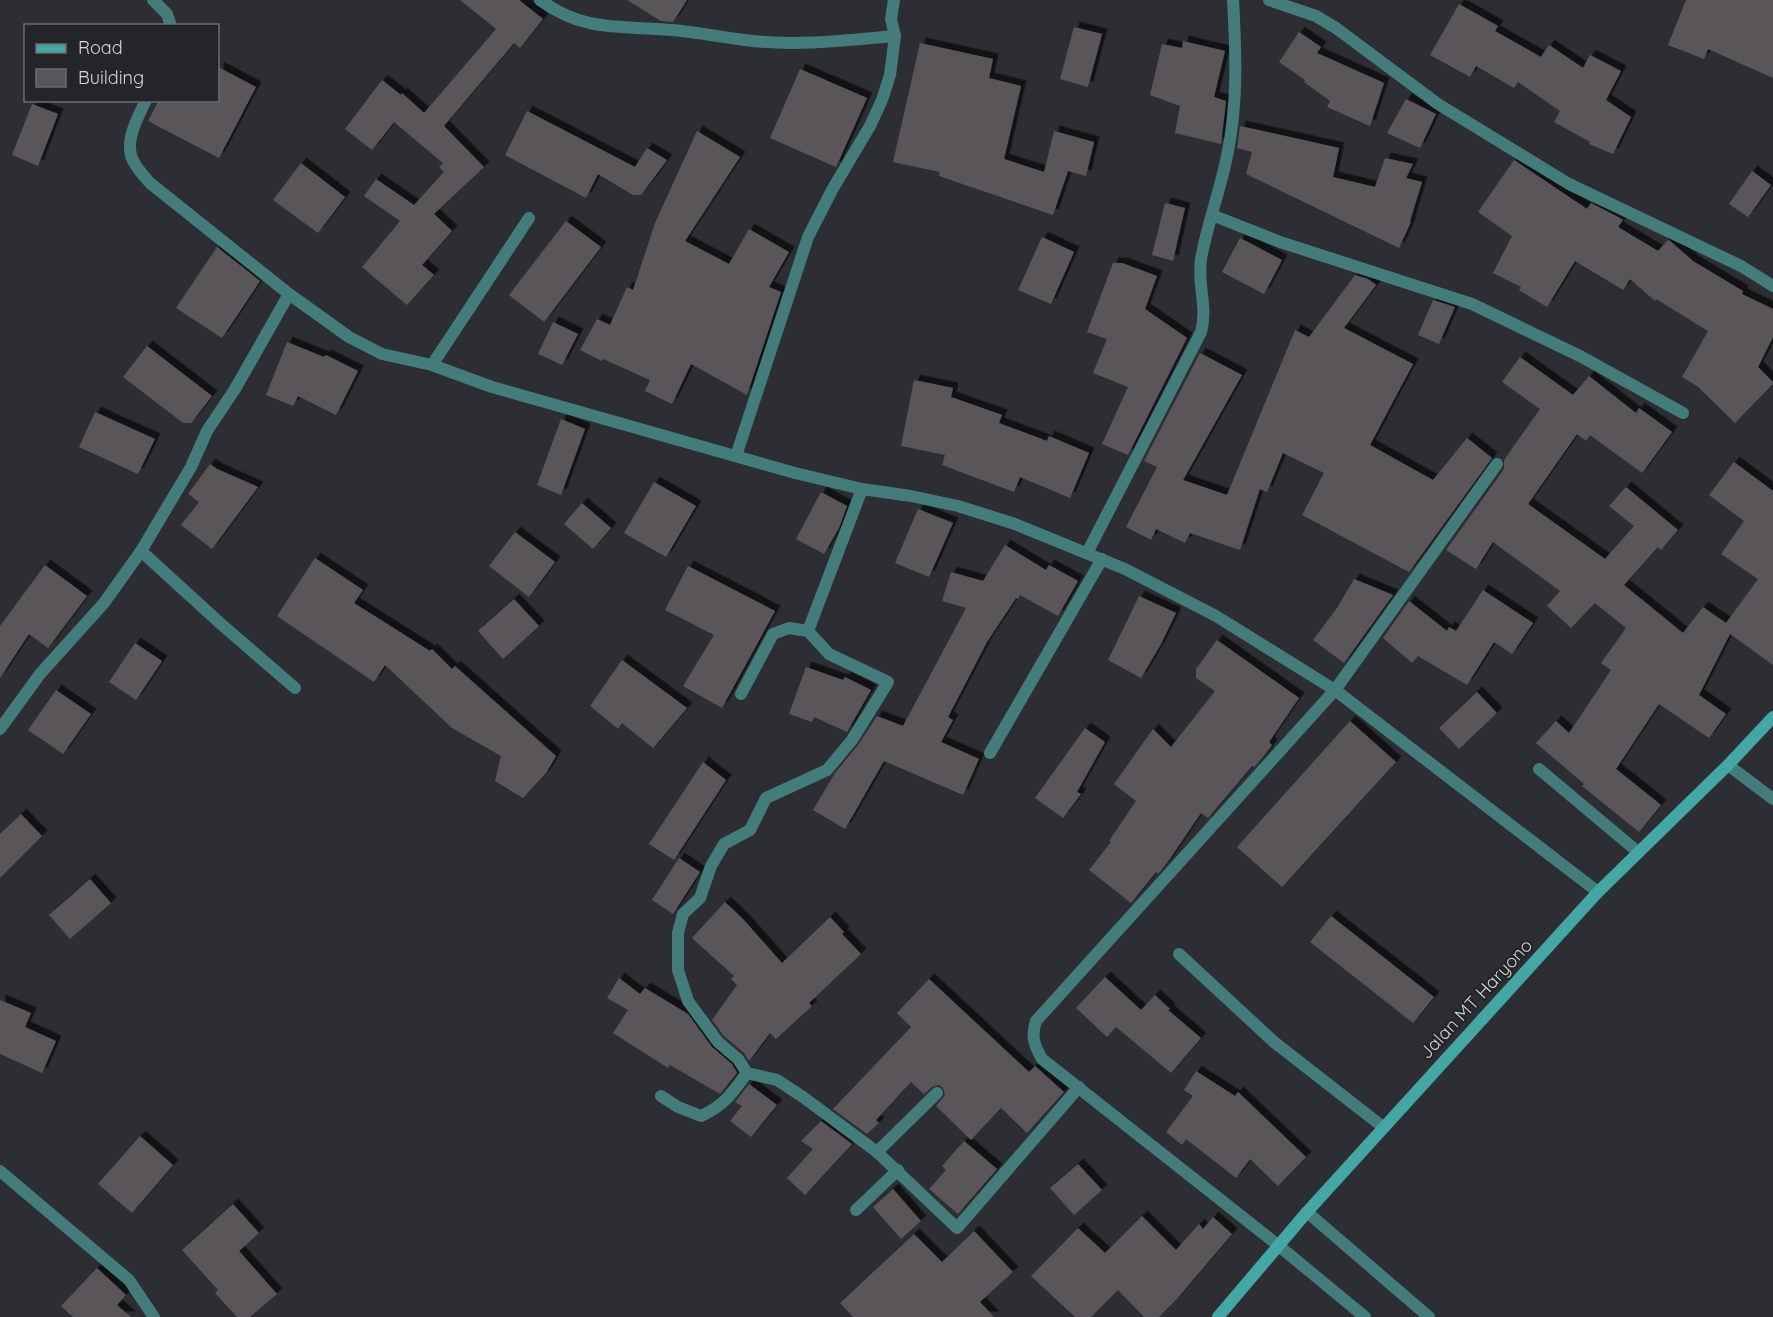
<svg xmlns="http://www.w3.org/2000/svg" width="1773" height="1317" font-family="Quicksand,sans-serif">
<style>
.building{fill:#5a5559;filter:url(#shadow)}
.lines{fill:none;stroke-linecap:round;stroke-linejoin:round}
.service{stroke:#437c7b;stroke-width:12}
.minor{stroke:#437c7b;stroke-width:12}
.secondary{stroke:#45a7a5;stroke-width:12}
.labels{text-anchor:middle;stroke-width:4.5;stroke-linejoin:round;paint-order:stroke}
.street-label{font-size:18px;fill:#d6d7da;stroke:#242529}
</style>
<defs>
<filter id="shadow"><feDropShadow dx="5.5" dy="-5.5" stdDeviation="0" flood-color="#0009"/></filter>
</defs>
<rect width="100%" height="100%" fill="#2d2e33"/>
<g class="building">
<path d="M460 0H519L543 19 520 48 514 43 444 126 484 167 434 214 452 231 422 265 434 275 407 305 362 267 400 221 364 196 376 179 414 205 444 172 439 167 443 163 394 122 372 150 345 129 382 80 401 95 402 93 424 113 496 29Z"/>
<path d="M627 0H687L673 22 661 21Z"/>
<path d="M1686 0H1773V78L1708 49 1704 59 1668 45Z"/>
<path d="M1459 4 1498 26 1495 31 1541 57 1549 45 1583 68 1590 55 1621 71 1606 100 1631 117 1613 154 1589 144 1590 142 1554 122 1560 111 1518 82 1514 88 1476 66 1470 77 1430 55Z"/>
<path d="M1074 27 1102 34 1088 87 1060 79Z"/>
<path d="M1299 32 1321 47 1317 53 1384 83 1370 126 1327 107 1330 101 1304 82 1305 80 1279 62Z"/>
<path d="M1183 41 1225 51 1214 97 1226 101 1221 144 1175 133 1180 106 1150 95 1162 44 1182 48Z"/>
<path d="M920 43 993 59 989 78 1021 86 1004 159 1044 172 1054 131 1094 142 1086 176 1068 171 1053 215 939 176 940 172 893 162Z"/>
<path d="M218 67 256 87 219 158 148 121 159 100H218Z"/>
<path d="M800 69 867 98 836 167 770 138Z"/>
<path d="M1406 99 1436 114 1420 148 1387 133Z"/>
<path d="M32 104 58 114 38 166 12 155Z"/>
<path d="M527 111 635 167 647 148 667 160 641 195H633L598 174 586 198 505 155Z"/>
<path d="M1240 126 1339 148 1333 177 1375 187 1385 158 1413 164 1406 178 1422 182 1410 221 1411 222 1399 248 1246 174 1252 152 1237 148Z"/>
<path d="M697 131 740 157 685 241 729 264 749 229 789 252 769 287 781 292 747 395 691 364 672 404 645 391 650 380 603 359 602 361 580 350 597 319 610 325 627 287 633 290 655 223Z"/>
<path d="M1514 160 1587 209 1591 203 1620 218 1623 220 1618 227 1658 251 1668 240 1670 241 1693 261 1743 291 1742 294 1773 309V337L1758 367 1773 382V384L1735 423 1697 386 1682 377 1708 331 1656 299 1655 301 1630 279 1623 290 1575 261 1547 307 1519 290 1521 287 1493 273 1512 236 1478 212Z"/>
<path d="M301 163 345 197 318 233 273 200Z"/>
<path d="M1752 171 1771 185 1748 217 1729 204Z"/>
<path d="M1165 203 1185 208 1173 261 1152 255Z"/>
<path d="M566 221 601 247 544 322 509 295Z"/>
<path d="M1042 237 1074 252 1051 304 1018 290Z"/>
<path d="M1240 238 1282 260 1264 294 1222 272Z"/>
<path d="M217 247 260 281 222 338 176 308Z"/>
<path d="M1113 263H1122L1157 276 1145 309 1187 338 1128 455 1102 444 1128 387 1093 373 1107 339 1087 332Z"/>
<path d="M1355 275 1368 279 1376 285 1344 328 1413 364 1370 445 1433 480 1467 438 1492 458 1409 572 1302 515 1324 473 1283 453 1267 492 1260 489 1240 550 1190 533 1185 543 1156 529 1151 540 1126 527 1157 467 1144 461 1200 353 1242 375 1183 480 1227 495 1295 330 1309 337Z"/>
<path d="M1433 300 1455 307 1439 344 1418 335Z"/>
<path d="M553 322 578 334 562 365 538 354Z"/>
<path d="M287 342 324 357 326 355 358 371 336 415 298 396 293 406 266 395Z"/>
<path d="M147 346 212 396 191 423H183L123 377Z"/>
<path d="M1520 357 1573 395 1589 376 1636 413 1639 408 1672 432 1642 473 1590 435 1586 441 1577 434 1528 504 1605 559 1634 526 1609 506 1626 487 1678 530 1661 550 1658 547 1624 585 1683 633 1703 607 1726 623 1758 579 1721 554 1744 521 1709 495 1734 462 1773 491V665L1730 634 1699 695 1726 714 1709 738 1659 704 1616 769 1661 805 1639 832 1582 786 1584 784 1536 743 1556 721 1569 733 1611 670 1601 663 1626 628 1595 603 1571 628 1547 606 1560 591 1493 542 1476 569 1446 550 1504 469V460L1540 409 1502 382Z"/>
<path d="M914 380 953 388 951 397 1002 415 999 423 1047 441 1049 436 1089 453 1070 498 1020 477 1014 492 942 465 945 455 901 446Z"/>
<path d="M95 412 155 439 138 474 79 447Z"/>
<path d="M561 419 585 429 561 495 537 485Z"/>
<path d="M210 464 217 469 258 487 212 549 181 525 199 502 188 494Z"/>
<path d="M654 482 696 506 666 557 624 533Z"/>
<path d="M821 492 847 506 839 528 824 554 796 539Z"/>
<path d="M582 503 611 528 593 549 564 524Z"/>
<path d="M918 509 953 523 929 577 895 563Z"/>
<path d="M515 532 555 562 529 597 489 566Z"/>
<path d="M1005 545 1046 570 1049 565 1078 581 1058 616 1020 595 1018 599 1016 598 987 642 948 717 953 720 941 742 979 759 963 795 884 761 845 829 813 810 835 773 858 745 877 716 903 726 966 608 942 601 951 572 983 581Z"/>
<path d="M315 558 363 590 354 603 430 651 432 649 452 669 455 666 556 756 546 773 523 798 495 781 501 756 452 728 385 665 374 682 277 616Z"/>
<path d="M45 565 87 596 48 648 29 634 0 678V626Z"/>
<path d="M688 566 775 611 722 708 683 686 714 635 665 610Z"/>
<path d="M1354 579 1393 595 1344 663 1313 640 1337 608Z"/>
<path d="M1483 590 1533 623 1512 654 1494 642 1467 685 1418 656 1412 663 1383 638 1409 601 1447 631 1449 627 1456 631Z"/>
<path d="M1139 596 1176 613 1161 644 1141 678 1108 660Z"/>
<path d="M514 599 539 626 503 659 478 631Z"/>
<path d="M1217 640 1299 698 1269 742 1272 745 1263 757 1254 767 1252 766 1208 818 1201 813 1167 863 1158 874 1156 872 1131 903 1089 870 1111 842 1109 841 1136 801 1114 784 1153 729 1171 747 1215 691 1196 678V669Z"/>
<path d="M135 643 162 661 136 700 109 682Z"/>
<path d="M622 660 687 708 653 748 622 723 618 729 590 706Z"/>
<path d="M806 667 843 680 845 677 871 690 847 732 814 717 812 722 789 714Z"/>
<path d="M56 690 91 714 63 754 28 730Z"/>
<path d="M1477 692 1497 713 1459 749 1439 728Z"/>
<path d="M1350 721 1396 762 1282 887 1237 847Z"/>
<path d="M1085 728 1105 742 1077 792 1081 794 1063 818 1035 798Z"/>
<path d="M703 762 726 780 674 860 649 844Z"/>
<path d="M21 814 42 836 0 878V834Z"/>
<path d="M679 858 700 872 673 914 652 900Z"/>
<path d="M90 879 111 903 70 939 49 915Z"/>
<path d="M725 902 743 919 782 963 830 917 844 932 842 934 861 954 809 1003 812 1006 776 1039 770 1033 749 1061 744 1053 724 1036 712 1020 737 985 731 979 734 976 692 938Z"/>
<path d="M1331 916 1434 997 1413 1023 1310 942Z"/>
<path d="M1105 977 1141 1010 1155 995 1170 1009 1168 1010 1201 1038 1171 1073 1116 1027 1107 1037 1076 1008Z"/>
<path d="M619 978 640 994 645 988 688 1014 712 1047 732 1064 737 1073 720 1094 670 1065 668 1068 613 1033 628 1010 607 998Z"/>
<path d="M929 979 1029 1072 1035 1066 1064 1092 1027 1133 1001 1108 971 1140 936 1106 945 1095 943 1088 939 1085 932 1087 924 1094 911 1082 876 1120 879 1123 867 1134 833 1109 911 1027 897 1013Z"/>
<path d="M0 1000 31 1013 25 1027 56 1041 42 1073 0 1054Z"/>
<path d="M1196 1071 1235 1096 1238 1092 1306 1157 1278 1186 1250 1159 1236 1178 1186 1139 1182 1145 1166 1132 1193 1096 1184 1090Z"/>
<path d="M749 1084 777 1105 751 1137 730 1121 742 1106 735 1102Z"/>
<path d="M821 1121 852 1144 805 1195 787 1178 813 1149 801 1141Z"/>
<path d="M140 1136 173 1165 132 1213 98 1184Z"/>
<path d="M964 1141 997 1169 958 1214 929 1189 946 1170 942 1166Z"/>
<path d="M1078 1164 1102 1190 1074 1215 1050 1188Z"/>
<path d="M893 1189 921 1221 901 1239 873 1207Z"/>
<path d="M233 1204 259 1233 239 1251 277 1294 250 1317H237L215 1293 218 1290 182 1250Z"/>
<path d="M1142 1216 1176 1250 1199 1224 1203 1229 1213 1217 1232 1234 1176 1300 1159 1317H1144L1118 1290 1091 1317H1075L1031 1276 1078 1228 1105 1253Z"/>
<path d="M974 1231 1013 1272 980 1302 994 1317H853L840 1303 914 1234 942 1262Z"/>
<path d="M97 1268 126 1295 117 1305 131 1317H73L61 1306Z"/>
</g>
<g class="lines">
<g class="service">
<path d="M432 365 529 218"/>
<path d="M1728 765 1773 799"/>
</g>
<g class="minor">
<path d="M153 0 167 14 171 26"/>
<path d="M540 0C586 33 619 25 671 30 698 32 726 38 753 41 800 46 848 40 895 36"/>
<path d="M1269 0 1316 16 1336 28 1438 104 1569 184 1741 266 1773 286"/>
<path d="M146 100C137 119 122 145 135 164 139 171 145 177 150 183L289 294 349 337 382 354 432 365 492 387 795 473 862 489 911 496 958 506 1015 524 1125 569 1216 616 1335 690 1598 892"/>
<path d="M1212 215 1280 242 1472 304 1580 356 1683 413"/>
<path d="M736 456 808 237 832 190 870 126 882 100 890 75 895 36 891 19 894 0"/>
<path d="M141 551 221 624 295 688"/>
<path d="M1087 553 1201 332C1208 306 1197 285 1201 259 1207 225 1220 191 1227 156 1238 105 1236 52 1233 0"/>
<path d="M741 694 773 634 789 628 808 631 862 489"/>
<path d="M0 729 40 674 104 603 141 551 191 467 207 431 235 389 289 294"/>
<path d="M990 753 1102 559"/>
<path d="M1539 769 1638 852"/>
<path d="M1179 954 1274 1042 1383 1127"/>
<path d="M747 1073 777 1080 803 1097 877 1152 957 1228 1079 1087"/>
<path d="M661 1096 678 1107 701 1116C725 1105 732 1093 747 1073L738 1059 718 1042 688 1001 678 970V933L683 914 700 898 711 866 724 844 750 830 766 798 827 770 852 740 888 682 829 654 808 631"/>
<path d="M877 1152 937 1093"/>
<path d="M0 1171 129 1280 154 1317"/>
<path d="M856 1210 898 1170"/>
<path d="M1307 1212 1429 1317"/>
<path d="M1365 1317 1279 1246 1042 1059C1034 1045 1031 1036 1036 1021L1335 690 1497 464"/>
</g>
<path class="secondary" d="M1218 1317 1307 1212 1598 892 1728 765 1773 717"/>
</g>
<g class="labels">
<g class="street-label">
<text transform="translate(1476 999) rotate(-47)" y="6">Jalan MT Haryono</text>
</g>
</g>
<rect x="24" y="24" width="195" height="78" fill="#242529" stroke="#6b6c70" stroke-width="1.5"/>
<rect x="36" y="44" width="30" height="9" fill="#45a7a5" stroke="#6b6c70" stroke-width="1.5"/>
<text x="78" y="54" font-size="18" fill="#d6d7da">Road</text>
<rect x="36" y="69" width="30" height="18" fill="#5a5559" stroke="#6b6c70" stroke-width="1.5"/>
<text x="78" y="84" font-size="18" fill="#d6d7da">Building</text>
</svg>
